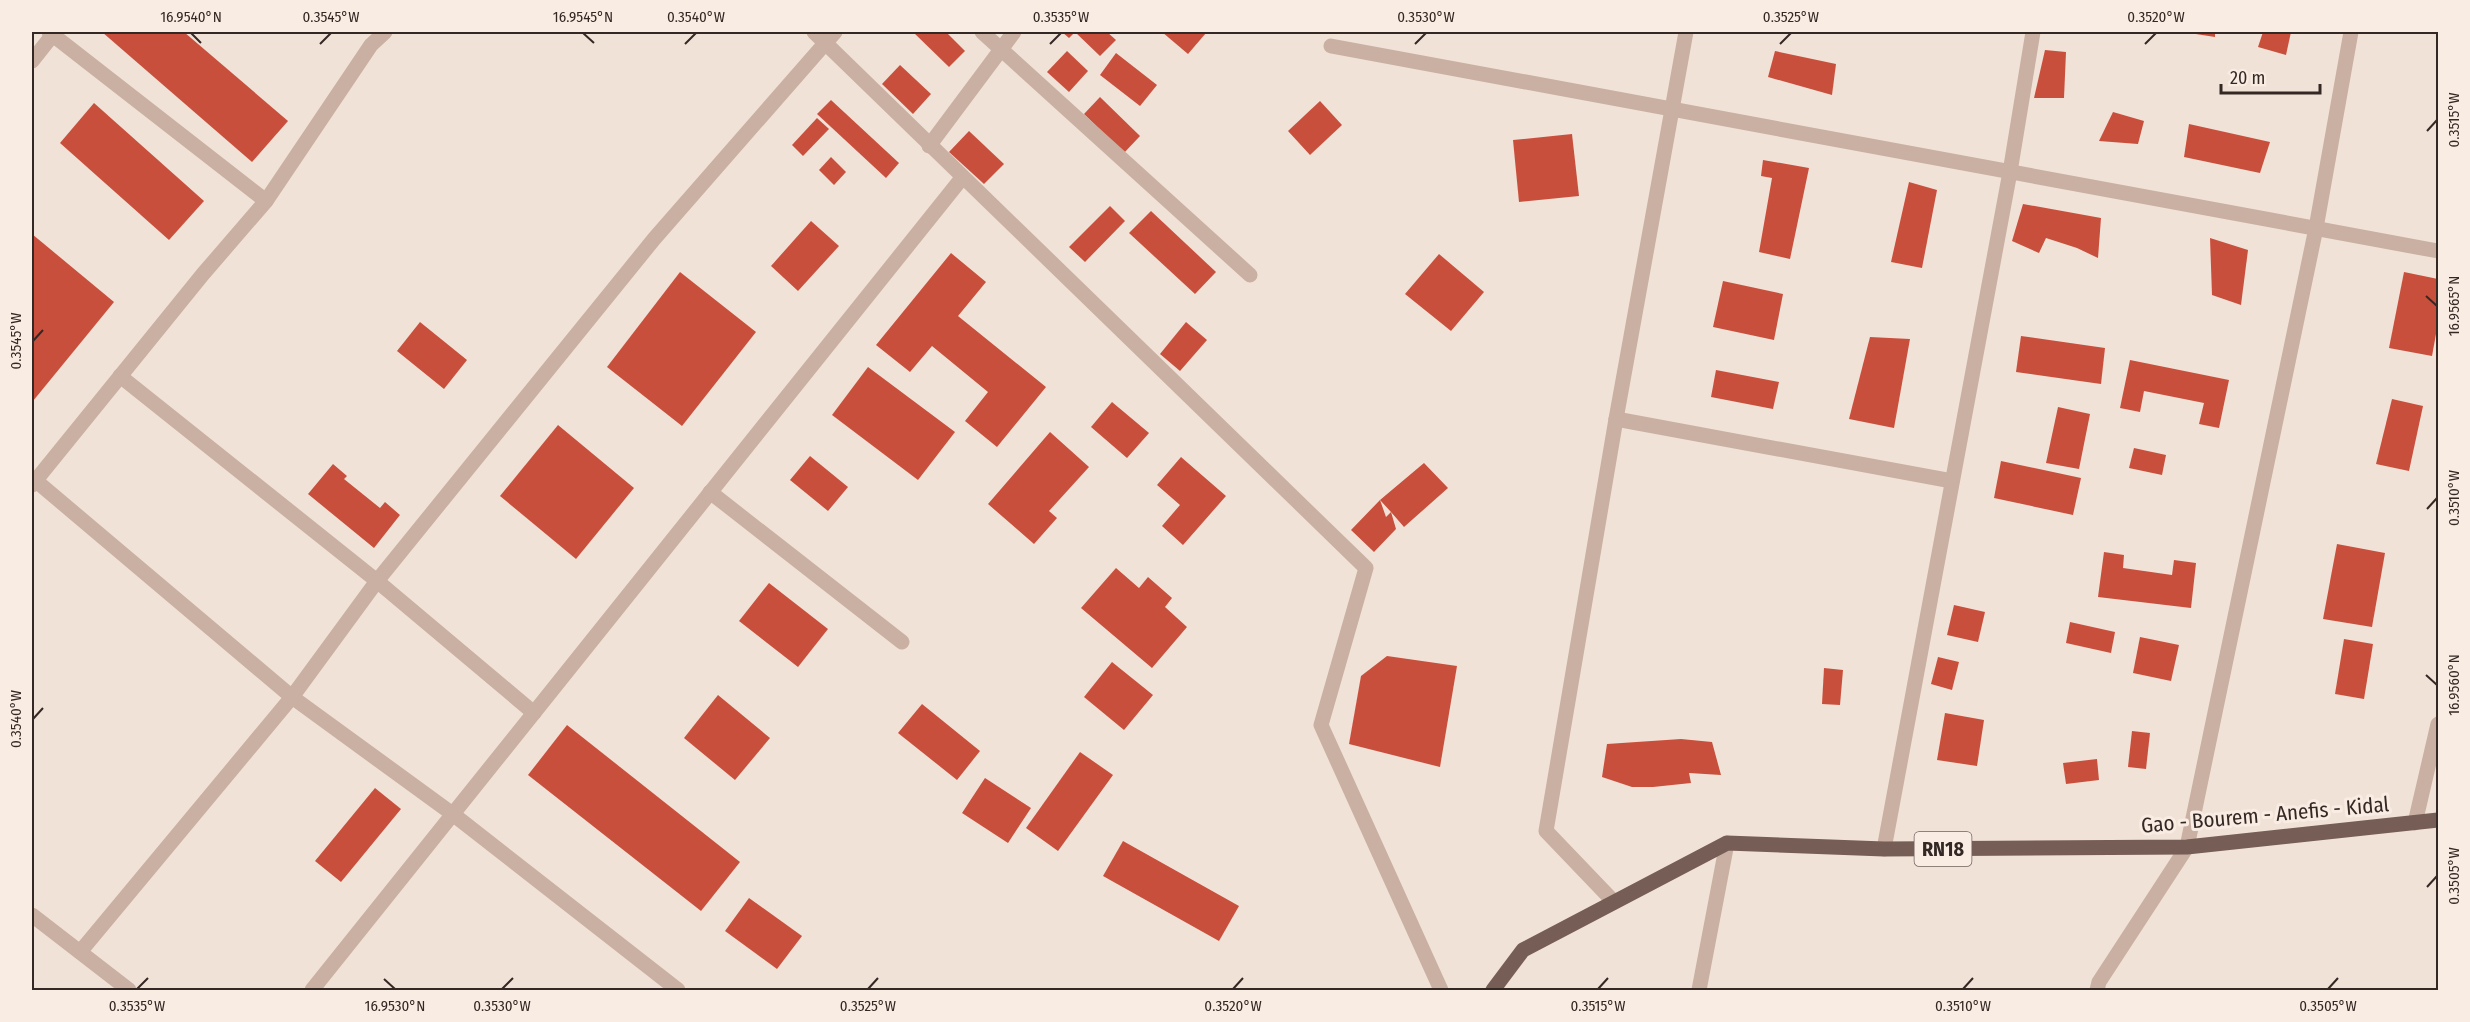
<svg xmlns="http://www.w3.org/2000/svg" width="2470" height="1022" font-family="'Fira Sans Condensed',sans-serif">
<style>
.building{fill:#c94f3d}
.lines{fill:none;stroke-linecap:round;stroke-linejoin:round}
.street{stroke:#c9b0a3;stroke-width:15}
.primary{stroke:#765d56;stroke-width:15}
.ticks{fill:none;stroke:#342825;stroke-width:2}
.labels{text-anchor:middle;stroke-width:6;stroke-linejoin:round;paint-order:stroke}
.shield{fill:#f9ece3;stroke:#6f635e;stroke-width:1.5}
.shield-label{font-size:20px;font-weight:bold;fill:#342825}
.street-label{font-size:21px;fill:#342825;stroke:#f9ece3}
.neatline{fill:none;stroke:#342825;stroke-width:2}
.ticks-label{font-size:15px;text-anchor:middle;fill:#342825}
</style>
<rect width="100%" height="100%" fill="#f1e2d7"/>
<g class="building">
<path d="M102 32H184L288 121 252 162Z"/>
<path d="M913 32H946L965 51 949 67Z"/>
<path d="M1062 32H1107L1116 40 1100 56 1075 32 1069 38Z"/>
<path d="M1162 32H1205L1206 33 1188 54Z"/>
<path d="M2183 32H2215V37Z"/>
<path d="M2263 32H2291L2286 55 2258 47Z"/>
<path d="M2045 50 2066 52 2064 98H2034Z"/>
<path d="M1067 51 1088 71 1069 92 1047 72Z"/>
<path d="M1775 51 1836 64 1832 95 1768 77Z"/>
<path d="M1116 53 1157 85 1140 106 1100 75Z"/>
<path d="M900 65 931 94 913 114 882 84Z"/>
<path d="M1100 97 1140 136 1124 153 1084 114Z"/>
<path d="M831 100 899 163 886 178 817 114Z"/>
<path d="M1320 101 1342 125 1310 155 1288 131Z"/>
<path d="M94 103 204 201 169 240 60 143Z"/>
<path d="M2113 112 2144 121 2138 144 2099 141Z"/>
<path d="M817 118 829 129 803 156 792 145Z"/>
<path d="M2189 124 2270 142 2260 173 2184 157Z"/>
<path d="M969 131 1004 164 984 184 949 152Z"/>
<path d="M1572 134 1579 196 1519 202 1513 140Z"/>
<path d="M831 157 846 172 834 185 819 170Z"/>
<path d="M1763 160 1809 168 1790 259 1759 252 1772 178 1761 176Z"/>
<path d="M1909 182 1937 190 1922 268 1891 262Z"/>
<path d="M2023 204 2101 218 2098 258 2077 248 2046 238 2039 253 2012 241Z"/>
<path d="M1110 206 1125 221 1085 262 1069 247Z"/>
<path d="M1151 211 1216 272 1195 294 1129 233Z"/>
<path d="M811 221 839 246 798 291 771 266Z"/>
<path d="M32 234 114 302 33 401 32 399Z"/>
<path d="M2210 238 2248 250 2241 305 2212 295Z"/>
<path d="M951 253 986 282 958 316 1046 387 997 447 965 421 988 392 932 346 910 372 876 345Z"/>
<path d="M1439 254 1484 292 1451 331 1405 294Z"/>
<path d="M680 272 756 332 682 426 607 367Z"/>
<path d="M2404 272 2438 279V323L2432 356 2389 348Z"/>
<path d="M1723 281 1783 294 1774 340 1713 327Z"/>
<path d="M420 322 467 360 444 389 397 351Z"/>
<path d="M1186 322 1207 340 1180 371 1160 354Z"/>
<path d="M2021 336 2105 348 2101 384 2016 372Z"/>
<path d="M1870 337 1910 339 1894 428 1849 419Z"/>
<path d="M2130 360 2229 380 2219 428 2199 424 2204 403 2144 391 2140 412 2120 408Z"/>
<path d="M868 367 955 432 918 480 832 415Z"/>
<path d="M1716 370 1779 382 1773 409 1711 397Z"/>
<path d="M2392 399 2423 406 2409 471 2376 464Z"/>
<path d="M1112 402 1149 433 1127 458 1091 427Z"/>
<path d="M2058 407 2090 414 2079 469 2046 463Z"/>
<path d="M558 425 634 488 576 559 500 496Z"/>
<path d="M1050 432 1089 467 1049 511 1057 518 1034 544 988 504Z"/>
<path d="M2134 448 2166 455 2162 475 2129 468Z"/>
<path d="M810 456 848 487 828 511 790 480Z"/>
<path d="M1181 457 1226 496 1183 545 1162 526 1180 505 1157 485Z"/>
<path d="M2001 461 2081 478 2073 515 1994 498Z"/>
<path d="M1424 463 1448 488 1404 527 1391 512 1396 529 1374 552 1351 530 1380 500 1386 517 1391 512 1380 500Z"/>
<path d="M333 464 347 476 344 479 380 508 385 502 400 515 374 548 308 494Z"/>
<path d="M2337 544 2385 553 2372 627 2323 619Z"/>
<path d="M2104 552 2124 555 2123 568 2172 575 2174 560 2196 563 2191 608 2098 597Z"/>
<path d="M1116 568 1139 588 1148 577 1172 598 1165 607 1187 627 1152 668 1081 608Z"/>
<path d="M769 583 828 629 798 667 739 621Z"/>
<path d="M1954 605 1985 612 1978 642 1947 635Z"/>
<path d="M2070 622 2115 632 2111 653 2066 643Z"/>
<path d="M2140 637 2179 645 2171 681 2133 673Z"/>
<path d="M2344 639 2373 644 2364 699 2335 694Z"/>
<path d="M1387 656 1457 666 1440 767 1349 744 1361 676Z"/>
<path d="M1938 657 1959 662 1952 690 1931 684Z"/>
<path d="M1112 662 1153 695 1124 730 1084 697Z"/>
<path d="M1824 668 1843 670 1840 705 1822 704Z"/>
<path d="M718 695 770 738 735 780 684 738Z"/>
<path d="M922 704 980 751 957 780 898 733Z"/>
<path d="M1945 713 1984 720 1977 766 1937 760Z"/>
<path d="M567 725 740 862 701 911 528 775Z"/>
<path d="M2132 731 2150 733 2146 769 2128 767Z"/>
<path d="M1681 739 1712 742 1721 775 1689 773 1691 783 1653 787H1632L1602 777 1607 744Z"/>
<path d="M1080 752 1113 775 1058 851 1026 828Z"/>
<path d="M2097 759 2099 780 2066 784 2063 763Z"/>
<path d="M985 778 1031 808 1008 843 962 813Z"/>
<path d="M375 788 401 809 341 882 315 861Z"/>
<path d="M1123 841 1239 906 1219 941 1103 876Z"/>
<path d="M749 898 802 936 777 969 725 931Z"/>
</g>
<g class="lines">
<g class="street">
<path d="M49 32 266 201"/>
<path d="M814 32 1366 568 1321 725 1441 990"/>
<path d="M982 32 1250 275"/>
<path d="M1331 46 2438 251"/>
<path d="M32 61 55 32"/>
<path d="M929 146 1014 32"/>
<path d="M120 376 377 581 534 713"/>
<path d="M1616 419 1952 481"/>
<path d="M35 480 292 697 454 815 678 990"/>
<path d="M32 485 203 274 266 201 371 45 385 32"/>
<path d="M710 492 902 642"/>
<path d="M2415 823 2438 724"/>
<path d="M1884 849 2010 172 2033 32"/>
<path d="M1614 902 1546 831 1616 419 1686 32"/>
<path d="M32 915 129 990"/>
<path d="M80 952 292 697 377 581 654 239 835 32"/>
<path d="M312 990 962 178"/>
<path d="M1699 990 1727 843"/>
<path d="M2097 990 2099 982 2187 847 2316 228 2351 32"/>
</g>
<path class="primary" d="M1493 990 1523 950 1727 843 1884 849 2187 847 2438 820"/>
</g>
<path class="ticks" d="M191 33 201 43M583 33 594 43M320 44 331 33M685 44 696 33M1050 44 1061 33M1415 44 1426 33M1780 44 1791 33M2145 44 2156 33M2427 131 2437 120M2426 296 2437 306M33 341 43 330M2427 509 2437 498M2426 675 2437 685M33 719 43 708M2427 887 2437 876M384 979 395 989M137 989 148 978M502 989 513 978M868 989 878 978M1233 989 1243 978M1598 989 1608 978M1963 989 1973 978M2328 989 2338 978"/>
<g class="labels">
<rect class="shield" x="1914.5" y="832" width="57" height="34" rx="4.5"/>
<g class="shield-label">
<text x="1943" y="856">RN18</text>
</g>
<g class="street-label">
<text transform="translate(2265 815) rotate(-5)" y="7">Gao - Bourem - Anefis - Kidal</text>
</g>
</g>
<rect width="2470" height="1022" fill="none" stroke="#f9ece3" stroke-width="66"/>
<path d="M2221 84v9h99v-9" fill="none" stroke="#342825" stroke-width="3"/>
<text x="2230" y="84" font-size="18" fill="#342825" stroke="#f9ece3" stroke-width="4.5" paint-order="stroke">20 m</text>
<rect x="33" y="33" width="2404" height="956" class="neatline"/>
<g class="ticks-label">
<text x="191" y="22">16.9540°N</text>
<text x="331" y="22">0.3545°W</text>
<text x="583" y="22">16.9545°N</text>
<text x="696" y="22">0.3540°W</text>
<text x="1061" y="22">0.3535°W</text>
<text x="1426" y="22">0.3530°W</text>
<text x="1791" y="22">0.3525°W</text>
<text x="2156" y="22">0.3520°W</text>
<text transform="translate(2454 120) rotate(-90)" y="5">0.3515°W</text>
<text transform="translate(2454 306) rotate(-90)" y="5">16.9565°N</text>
<text transform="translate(16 341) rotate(-90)" y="5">0.3545°W</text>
<text transform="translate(2454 498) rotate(-90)" y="5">0.3510°W</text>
<text transform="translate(2454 685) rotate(-90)" y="5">16.9560°N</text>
<text transform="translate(16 719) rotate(-90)" y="5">0.3540°W</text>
<text transform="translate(2454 876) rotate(-90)" y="5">0.3505°W</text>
<text x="137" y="1011">0.3535°W</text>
<text x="395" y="1011">16.9530°N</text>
<text x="502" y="1011">0.3530°W</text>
<text x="868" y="1011">0.3525°W</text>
<text x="1233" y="1011">0.3520°W</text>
<text x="1598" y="1011">0.3515°W</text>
<text x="1963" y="1011">0.3510°W</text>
<text x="2328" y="1011">0.3505°W</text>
</g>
</svg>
